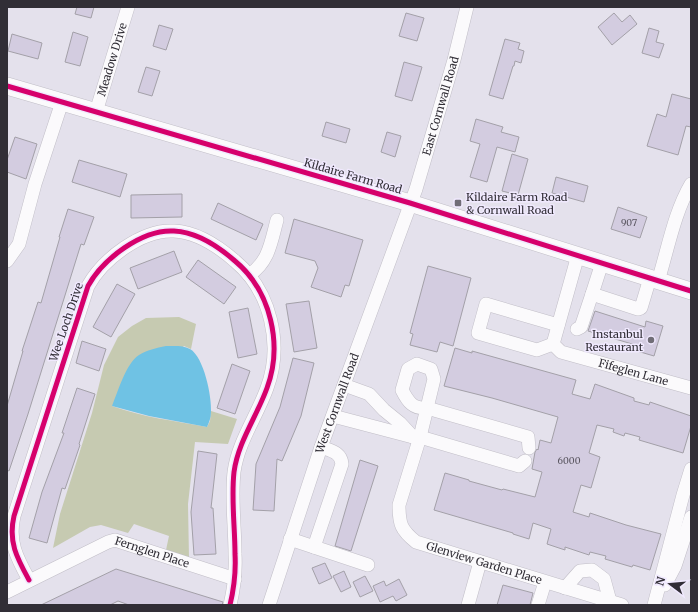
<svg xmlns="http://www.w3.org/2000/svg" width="698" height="612" font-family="Merriweather,serif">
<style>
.green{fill:#c6cab1}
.water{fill:#6fc2e4}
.building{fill:#d3cce0;stroke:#a3a0a8}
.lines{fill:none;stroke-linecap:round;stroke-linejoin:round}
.minor-casing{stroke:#c1bec7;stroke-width:14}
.major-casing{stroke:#c1bec7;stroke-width:18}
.minor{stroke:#fbfafc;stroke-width:13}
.major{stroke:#fbfafc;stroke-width:17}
.cycleway-casing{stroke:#f0e9fe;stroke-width:8}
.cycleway{stroke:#d6006c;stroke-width:5}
.poi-dot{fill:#706d76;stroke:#f0e9fe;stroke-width:1.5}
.labels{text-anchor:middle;stroke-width:3;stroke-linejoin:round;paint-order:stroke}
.number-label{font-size:9px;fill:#5a5660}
.street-label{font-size:11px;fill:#312e36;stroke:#f0e9fe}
.poi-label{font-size:11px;fill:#312e36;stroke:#f0e9fe;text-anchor:start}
</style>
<rect width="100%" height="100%" fill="#e4e1ec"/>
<path class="green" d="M179 317 196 324 191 349 184 346 112 406C142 417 175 421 207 427L210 421 211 411 237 419 228 444 195 442 188 504 189 558 166 550 169 536 134 524 128 533 101 525 90 527 53 548 60 514 92 413 104 365 118 337 132 326 146 318Z"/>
<path class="water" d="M166 346C174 346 183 345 190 349 204 357 212 397 211 412 211 418 209 422 207 427L149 416 112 406C118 392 126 363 139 355 147 350 156 348 166 346Z"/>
<g class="building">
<path d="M77 7H94L91 18 75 14Z"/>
<path d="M406 13 424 18 417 41 399 36Z"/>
<path d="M614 13 622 22 630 15 637 24 612 45 598 27Z"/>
<path d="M159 25 173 29 166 50 153 46Z"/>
<path d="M649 28 659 31 656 42 664 44 659 58 642 53Z"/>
<path d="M73 32 88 37 80 66 65 62Z"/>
<path d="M12 34 42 43 38 59 8 51Z"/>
<path d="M505 39 520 43 518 49 524 51 521 63 515 61 514 66H513L503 99 489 95Z"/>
<path d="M404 62 422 67 412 101 395 96Z"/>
<path d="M146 67 160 71 152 96 138 92Z"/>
<path d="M672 94 691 99V127L686 126 678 155 647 146 657 114 666 117Z"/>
<path d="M476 119 503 127 501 132 519 137 515 152 497 147 487 182 470 177 480 144 470 141Z"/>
<path d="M326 122 350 129 346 143 322 136Z"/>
<path d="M387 132 401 136 395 157 381 152Z"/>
<path d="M15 137 37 144 26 179 7 172V160Z"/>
<path d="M512 154 528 159 518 195 502 191Z"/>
<path d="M79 160 127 174 120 197 72 182Z"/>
<path d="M556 177 588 186 584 202 552 193Z"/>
<path d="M182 194V217L131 218V195Z"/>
<path d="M218 203 263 224 256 240 211 219Z"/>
<path d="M618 207 647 217 640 238 611 229Z"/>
<path d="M68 209 94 217 84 245 81 244 28 414 9 471 7 470V406L23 351H22L38 302 41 303 60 237H59Z"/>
<path d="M294 219 363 240 349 286 345 285 341 297 311 287 318 268 315 261 285 253Z"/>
<path d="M174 251 182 272 138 289 130 268Z"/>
<path d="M198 260 236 287 224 304 186 277Z"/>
<path d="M428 266 471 278 453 346 440 342 437 352 410 345 413 334 410 333Z"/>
<path d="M117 284 135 294 111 337 93 327Z"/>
<path d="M309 301 317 348 294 352 286 304Z"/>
<path d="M248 308 257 354 238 358 229 312Z"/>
<path d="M595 311 645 327 646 321 663 326 654 356 637 351 639 346 588 331Z"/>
<path d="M82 341 106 349 99 371 76 363Z"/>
<path d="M455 348 472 353V351L576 380 572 394 590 399 595 384 634 398V401L649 405 650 402 691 416V426L683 453 639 440 640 437 625 433 624 436 613 432 614 429 597 425 589 453 600 457 591 488 581 485 573 512 589 517 590 513 626 525 661 534 650 570 633 565 632 567 605 559 606 556 590 552 589 555 565 547V550L547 544 551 529 533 523 529 539 513 534V533L434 510 445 473 469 480V481L502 490 503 489 535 497 542 472 532 469 535 452 537 449 538 450 540 440 551 443 558 417 492 398 444 386Z"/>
<path d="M293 358 314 363 301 416 282 461 277 459 274 511 253 510 256 464 280 407Z"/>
<path d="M232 364 250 371 235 414 217 408Z"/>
<path d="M77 388 95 394 79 444 80 445 65 489 62 488 47 543 29 538 42 492 64 433H62Z"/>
<path d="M198 451 217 454 211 508H213L216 554 194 555 191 512Z"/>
<path d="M360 460 378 466 351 551 335 546Z"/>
<path d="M325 563 332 578 319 584 312 568Z"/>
<path d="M116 569 223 602 222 605H129L118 601 110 605H41Z"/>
<path d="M344 571 351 587 341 592 333 576Z"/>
<path d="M365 576 373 591 360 597 353 582Z"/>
<path d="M399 579 407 595 396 601 393 596 380 602 373 586 384 581 386 586Z"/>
<path d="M503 585 533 593 530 605H497Z"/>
</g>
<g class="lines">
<g class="minor-casing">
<g id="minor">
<path id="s1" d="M96 112 128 7"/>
<path id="s2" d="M578 255 553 344 561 352 691 388"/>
<path d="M7 261 19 244 35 184 62 102"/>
<path d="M602 263 592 294 638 309 641 308 650 278"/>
<path d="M249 275C269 262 271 242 277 220"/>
<path d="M658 281C668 249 674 213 691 184"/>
<path d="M577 329 581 327 592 294"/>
<path d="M553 344 537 350 478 333 486 304 558 325"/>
<path d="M344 385 369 394 384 410 400 423 413 437"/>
<path id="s3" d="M333 416 413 437H420L399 505C399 524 401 530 416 542L622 605"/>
<path d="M525 461 519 466 420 437 434 379 431 369 417 364 408 369 402 390C408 402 413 409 427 408L528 437 529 448"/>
<path d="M290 539 368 565"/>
<path d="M314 547 342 464C341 452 331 451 321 447"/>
<path d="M29 580C17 558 8 542 14 516L88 286C103 259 142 229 174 231 196 232 219 247 235 261 271 291 283 345 267 388 257 416 238 442 234 472 231 499 235 527 235 554 236 571 234 588 230 605"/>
<path d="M665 585 675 566 691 517"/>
<path d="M565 588 580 571 592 570 604 579 610 601"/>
<path id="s4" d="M7 592 108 542 115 540 235 579"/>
<path id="s5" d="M269 605 321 447 416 189 454 60 467 7"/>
<path d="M468 605 480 562"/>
<path d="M538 605 545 582"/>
<path d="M654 605 683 495 691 469"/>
</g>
</g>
<g class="major-casing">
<path id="major" d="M7 86 410 203 691 291"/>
</g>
<use href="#minor" class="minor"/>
<use href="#major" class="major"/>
<g class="cycleway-casing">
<g id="cycleway">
<path d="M7 86 410 203 691 291"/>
<path d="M29 580C17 558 8 542 14 516L88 286C103 259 142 229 174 231 196 232 219 247 235 261 271 291 283 345 267 388 257 416 238 442 234 472 231 499 235 527 235 554 236 571 234 588 230 605"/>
</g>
</g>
<use href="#cycleway" class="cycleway"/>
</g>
<g class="poi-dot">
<rect x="454" y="199" width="8" height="8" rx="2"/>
<circle cx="651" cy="340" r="4"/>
</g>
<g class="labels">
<g class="number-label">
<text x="629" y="226">907</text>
<text x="569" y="464">6000</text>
</g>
<g class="street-label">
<text dy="4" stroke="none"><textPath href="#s1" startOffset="55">Meadow Drive</textPath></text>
<text dy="4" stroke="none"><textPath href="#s5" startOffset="528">East Cornwall Road</textPath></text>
<text transform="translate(353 176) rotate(16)" y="4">Kildaire Farm Road</text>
<text transform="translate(66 322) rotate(-71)" y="4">Wee Loch Drive</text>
<text dy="4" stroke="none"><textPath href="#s2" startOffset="179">Fifeglen Lane</textPath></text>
<text dy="4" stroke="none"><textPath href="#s5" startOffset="213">West Cornwall Road</textPath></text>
<text dy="4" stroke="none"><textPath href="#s4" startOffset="159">Fernglen Place</textPath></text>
<text dy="4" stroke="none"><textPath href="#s3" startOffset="275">Glenview Garden Place</textPath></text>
</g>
<g class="poi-label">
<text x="466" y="201">Kildaire Farm Road<tspan x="466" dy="13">&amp; Cornwall Road</tspan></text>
<text x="643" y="338" text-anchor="end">Instanbul<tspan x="643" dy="13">Restaurant</tspan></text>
</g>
</g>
<rect width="698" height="612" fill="none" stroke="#312e36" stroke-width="16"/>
<g transform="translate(670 584) rotate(286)" stroke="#f0e9fe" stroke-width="3" paint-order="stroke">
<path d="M0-3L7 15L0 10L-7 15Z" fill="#312e36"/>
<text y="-6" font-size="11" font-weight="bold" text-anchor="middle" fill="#312e36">N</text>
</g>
</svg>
